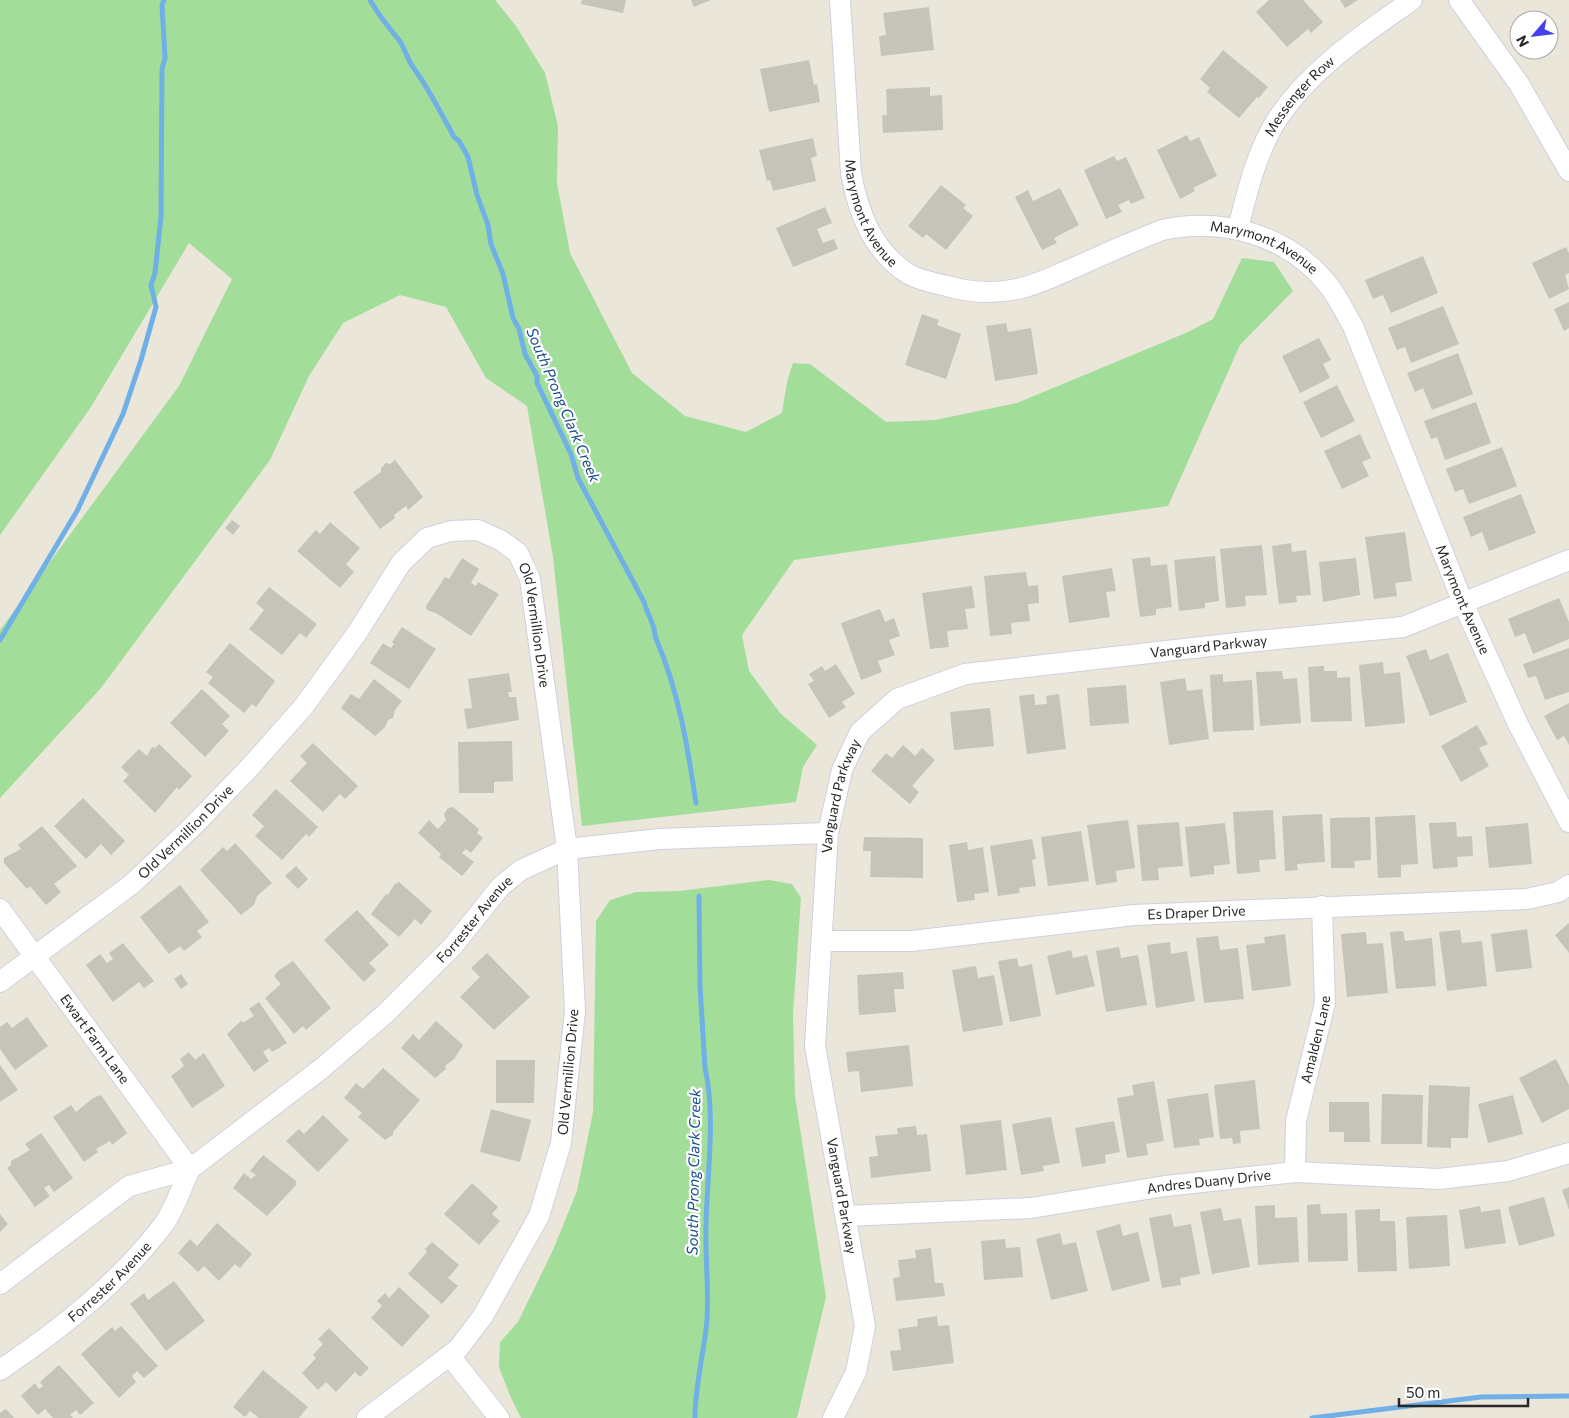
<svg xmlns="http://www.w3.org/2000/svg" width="1569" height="1418" font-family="Commissioner,sans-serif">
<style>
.green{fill:#a2de99}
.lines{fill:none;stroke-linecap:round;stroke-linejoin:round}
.stream{stroke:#71afe7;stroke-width:5}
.building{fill:#c5c3ba}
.street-casing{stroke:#d0cfe0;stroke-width:22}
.street{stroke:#fff;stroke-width:20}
.labels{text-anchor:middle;stroke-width:4.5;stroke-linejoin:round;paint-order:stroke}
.street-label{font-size:14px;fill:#282828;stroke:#fff}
.water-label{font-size:15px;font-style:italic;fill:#144b90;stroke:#fff}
</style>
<rect width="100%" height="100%" fill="#eae6da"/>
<g class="green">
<path d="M0 0H495L516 26 545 73 558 126 557 183 570 253 632 373 685 416 746 432 782 413 787 382 793 363 810 364 886 422 935 420 1017 403 1188 332 1213 319 1242 258 1274 262 1293 291 1240 345 1168 506 794 560 742 635 749 671 780 713 817 745 803 767 796 802 582 826 553 557 527 406 486 378 446 307 400 295 343 323 309 376 270 460 101 688 0 798V630L179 386 232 279 189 243 91 407 0 535Z"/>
<path d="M769 880 792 884 801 898 793 1014 795 1096 826 1297 797 1418H521L511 1398 499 1367 500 1342 518 1322 553 1250 577 1191 593 1112 596 921 610 900 636 892 679 891Z"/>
</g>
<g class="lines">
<g class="stream">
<path d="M370 0C378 14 389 28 399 40 405 48 407 59 413 67 429 89 441 113 454 137L459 141 468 157 477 195 488 225 491 244 503 274 513 318 519 329 525 354 537 376V383L571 454 578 478 644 602C647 614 655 624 655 636 679 692 687 743 696 803"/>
<path d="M0 640 77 511 123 414 141 360 156 307 151 285 155 273 161 216 162 69 165 58 162 5 164 0"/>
<path d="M695 1418C695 1385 704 1353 707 1320 709 1288 705 1256 706 1224 707 1176 716 1115 705 1068L700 986 699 896"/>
<path d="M1312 1418 1481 1397 1569 1396"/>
</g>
</g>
<g class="building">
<path d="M582 0H626L623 13 581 4Z"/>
<path d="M691 0H711L694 7Z"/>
<path d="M1269 0H1303L1323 22 1311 33 1308 29 1287 47 1256 12Z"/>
<path d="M1340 0H1358L1345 8Z"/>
<path d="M929 7 934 50 881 56 879 36 886 35 883 13Z"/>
<path d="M1223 50 1268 87 1259 98 1257 97 1239 118 1207 92 1210 88 1200 79Z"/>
<path d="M809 60 814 85 817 84 820 102 769 112 760 69Z"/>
<path d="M930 87V96L942 95 943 130 883 133 882 115H887L886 89Z"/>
<path d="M1187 135 1190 141 1199 137 1217 176 1193 188 1195 191 1180 199 1157 150Z"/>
<path d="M813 138 817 156 811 158 816 181 773 191 770 180 767 181 759 150Z"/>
<path d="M1114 156 1117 161 1126 157 1145 198 1131 204 1129 200 1118 205 1122 212 1106 219 1084 170Z"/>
<path d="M941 185 966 205 963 208 973 216 946 250 926 234 923 238 908 226Z"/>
<path d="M1060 188 1079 225 1054 238 1057 243 1042 250 1015 197 1028 190 1033 201Z"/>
<path d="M825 207 832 223 817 229 823 243 834 239 838 249 793 267 776 228Z"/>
<path d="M1566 247 1569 253V273L1565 275 1569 289 1549 299 1532 263Z"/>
<path d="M1423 256 1438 293 1391 313 1383 295 1373 299 1365 280Z"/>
<path d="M1569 302V328L1564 331 1554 309Z"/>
<path d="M1443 306 1459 344 1411 363 1405 347 1397 350 1388 328Z"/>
<path d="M922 314 939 320 937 325 961 334 946 379 905 365Z"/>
<path d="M1006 323 1008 332 1031 328 1038 374 995 381 986 326Z"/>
<path d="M1319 338 1331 360 1323 364 1330 378 1300 393 1282 356Z"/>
<path d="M1458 353 1473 394 1432 410 1423 388 1415 392 1407 373Z"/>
<path d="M1337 385 1355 421 1321 438 1303 402Z"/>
<path d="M1476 402 1491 443 1445 460 1437 437 1431 439 1424 421Z"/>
<path d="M1360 434 1371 458 1362 462 1369 476 1342 489 1324 451Z"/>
<path d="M1502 447 1517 486 1469 504 1463 489 1455 492 1446 469Z"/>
<path d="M395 460 423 497 408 510 406 506 394 515 395 518 380 529 353 492 381 472V468L386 463 390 464Z"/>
<path d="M1521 494 1536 533 1489 551 1482 532 1471 537 1463 517Z"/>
<path d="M232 520 240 526 233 535 225 528Z"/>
<path d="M330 522 360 548 346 564 354 572 340 588 297 551 316 530 320 534Z"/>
<path d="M1405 532 1412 581 1395 583 1397 596 1374 599 1365 537Z"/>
<path d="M1291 543 1292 552 1306 550 1311 595 1296 596 1297 602 1279 604 1272 546Z"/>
<path d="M1262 545 1267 595 1245 596 1246 606 1226 608 1220 549Z"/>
<path d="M1215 556 1219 601 1205 603V608L1179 611 1174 560Z"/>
<path d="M1150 557 1151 566 1167 564 1172 607 1156 609V615L1140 617 1132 559Z"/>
<path d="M462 558 479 569 471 583 476 586 478 582 499 594 471 636 436 613 427 610 426 606 445 577 449 579Z"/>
<path d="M1356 558 1360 595 1323 602 1319 562Z"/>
<path d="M1112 568 1116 591 1106 592 1110 617 1069 623 1062 576Z"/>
<path d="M1026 572 1028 586 1038 585 1039 603 1028 604 1030 621 1011 623 1012 634 990 636 984 576Z"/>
<path d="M972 586 975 608 965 609 968 629 947 631 949 647 930 649 922 593Z"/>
<path d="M269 587 317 624 306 638 300 633 282 655 249 629 264 610 256 603Z"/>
<path d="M1559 598 1569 622V639L1533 654 1525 633 1515 637 1508 619Z"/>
<path d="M880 609 885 622 894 618 900 636 889 640 895 655 878 661 882 672 861 680 841 623Z"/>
<path d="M402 627 436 649 409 689 370 663 383 643 391 648 394 644 392 642Z"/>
<path d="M230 643 275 681 256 707 252 704 244 713 208 683 213 677 206 672Z"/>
<path d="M1569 648V692L1545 700 1536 676 1528 678 1523 664Z"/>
<path d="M1426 649 1430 660 1448 653 1467 702 1430 716 1406 656Z"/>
<path d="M1383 662 1384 674 1400 672 1405 723 1365 727 1359 665Z"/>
<path d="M836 664 855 694 842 702 846 707 829 718 808 684 814 681 809 674 822 666 825 671Z"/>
<path d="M1324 666V671H1337V678L1350 677 1352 721 1311 722 1308 667Z"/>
<path d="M1282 671 1283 679 1297 678 1301 723 1260 726 1256 672Z"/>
<path d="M509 673 512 692H508L509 697H516L519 720 467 729 464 709 472 708 468 679Z"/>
<path d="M1223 674V682L1252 680 1254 730 1213 732 1210 675Z"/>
<path d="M1185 678 1187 691 1202 689 1209 739 1169 745 1160 682Z"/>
<path d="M374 679 402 701 395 710 393 718 388 720 385 727 375 736 341 708 351 694 359 699Z"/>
<path d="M1126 685 1129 723 1090 726 1087 688Z"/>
<path d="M202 689 230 716 222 724 229 731 205 757 170 723Z"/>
<path d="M1034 694 1035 705 1047 704 1046 696 1059 694 1066 749 1027 754 1019 696Z"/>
<path d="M1569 703V745L1564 736 1557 740 1544 716Z"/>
<path d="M990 708 994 746 954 750 950 712Z"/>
<path d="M1477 725 1488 744 1479 748 1489 766 1461 782 1441 746Z"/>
<path d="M512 741 513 781 494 782V793H459L458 742Z"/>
<path d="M313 743 358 786 345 799 340 794 323 812 290 781 307 763 300 756Z"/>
<path d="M159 744 192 776 179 790 177 787 155 813 123 781 129 775 121 767 139 749 147 756 152 747 155 748Z"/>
<path d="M903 745 915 756 922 748 935 760 912 786 919 792 910 804 871 771 886 753 892 758Z"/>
<path d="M276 789 318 827 309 837 306 834 282 860 255 836 264 826 252 815Z"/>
<path d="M83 798 125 841 111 855 101 844 86 859 54 826Z"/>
<path d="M453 807 479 829 477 833 483 838 471 853 466 849 462 853 474 862 462 876 439 857 441 854 418 833 429 820 438 829 446 820 444 814 448 808Z"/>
<path d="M1273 810 1276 859 1259 860 1260 872 1237 874 1233 812Z"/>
<path d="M1322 814 1325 862 1297 864 1298 870 1285 871 1282 816Z"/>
<path d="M1415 815 1418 864 1401 865V877L1378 878 1375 817Z"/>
<path d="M1370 817 1371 860 1354 861 1355 868H1331L1330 818Z"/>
<path d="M1128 820 1135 868 1116 871 1117 882 1096 885 1087 825Z"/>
<path d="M1179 822 1183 866 1158 868 1159 880 1142 881 1137 825Z"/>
<path d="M1456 822 1457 837 1472 836 1473 856 1457 857 1458 867 1433 869 1429 823Z"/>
<path d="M1225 823 1230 864 1214 866V874L1190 877 1185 827Z"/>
<path d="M1528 823 1532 864 1489 868 1485 827Z"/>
<path d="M42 826 77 866 54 884 61 892 46 905 30 886 27 889 4 863V858L21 849 18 845Z"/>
<path d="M1081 831 1089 881 1048 886 1041 837Z"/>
<path d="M864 837 923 838V878L870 877 871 851H863Z"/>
<path d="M1032 839 1036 859 1032 860 1036 886 1019 888 1020 893 998 896 990 846Z"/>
<path d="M967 842 968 850 983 847 989 892 974 894 975 900 957 902 949 845Z"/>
<path d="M235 843 272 883 257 896 254 905 241 915 200 870 223 847 227 851Z"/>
<path d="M296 866 308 879 298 889 285 876Z"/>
<path d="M399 882 432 911 421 925 415 919 399 937 371 914 386 894 388 895 394 885Z"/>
<path d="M180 885 209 922 197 931 202 937 184 951 180 946 169 954 140 917Z"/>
<path d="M357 910 389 945 369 963 376 970 364 982 324 940Z"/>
<path d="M1569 923V953L1555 935Z"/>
<path d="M1527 929 1532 968 1496 972 1491 934Z"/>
<path d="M1460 930 1462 943 1482 941 1487 986 1447 991 1439 932Z"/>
<path d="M1403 931 1405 941 1432 938 1436 986 1396 989 1390 932Z"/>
<path d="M1366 932 1367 944 1383 943 1388 993 1347 997 1341 934Z"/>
<path d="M1285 934 1291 986 1252 991 1246 945 1265 943 1264 937Z"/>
<path d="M1218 936 1220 950 1238 948 1244 999 1204 1003 1196 938Z"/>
<path d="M1170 942 1171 954 1187 951 1195 1001 1156 1008 1147 945Z"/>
<path d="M123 943 154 981 144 988 139 982 113 1002 86 965 100 954 107 963 113 959 109 953Z"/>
<path d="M1119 947 1121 958 1138 955 1147 1005 1106 1012 1096 951Z"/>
<path d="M1071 950 1073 958 1087 955 1095 986 1056 995 1047 956Z"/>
<path d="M487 953 530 997 494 1030 460 997 480 977 471 968Z"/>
<path d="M1017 958 1019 967 1032 964 1041 1016 1010 1022 998 961Z"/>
<path d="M293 961 331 1008 306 1030 303 1026 294 1034 265 998 281 984 274 976 278 971Z"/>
<path d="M976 966 978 978 994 975 1003 1025 963 1032 952 970Z"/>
<path d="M903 972 904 989H894L896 1012 859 1015 857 975Z"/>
<path d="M181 974 188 984 181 989 174 979Z"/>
<path d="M259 1002 287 1043 272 1052 269 1048 263 1052 269 1061 254 1072 227 1034 241 1021 244 1022 254 1016 249 1009Z"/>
<path d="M27 1017 48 1046 15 1070 0 1049V1027L7 1022 12 1028Z"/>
<path d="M436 1021 463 1045 454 1059 445 1066 446 1069 435 1078 401 1048 413 1034 419 1040Z"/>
<path d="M909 1045 913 1086 861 1092 859 1071 848 1072 846 1052Z"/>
<path d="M189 1052 195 1060 204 1053 225 1086 192 1108 171 1076 184 1066 180 1059Z"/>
<path d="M1556 1059 1569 1085V1109L1542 1123 1519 1078Z"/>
<path d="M496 1060H535L534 1103H496Z"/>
<path d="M0 1065 18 1090 0 1102Z"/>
<path d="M383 1068 420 1100 393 1132V1135L385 1140 358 1117 362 1113 344 1098 356 1083 363 1089Z"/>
<path d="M1255 1080 1260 1129 1240 1131 1241 1143 1233 1144 1232 1138 1220 1139 1214 1085Z"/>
<path d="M1154 1081 1164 1141 1146 1144 1148 1155 1127 1158 1117 1098 1134 1095 1132 1085Z"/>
<path d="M1429 1085 1470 1087 1468 1138H1451V1148L1427 1147Z"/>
<path d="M1208 1093 1214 1137 1199 1139 1200 1145 1174 1148 1167 1099Z"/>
<path d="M1382 1094 1423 1095 1422 1144H1381Z"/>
<path d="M101 1095 127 1133 112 1145 110 1141 96 1149 98 1152 84 1162 53 1117 71 1105 76 1112 93 1098Z"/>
<path d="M1513 1095 1523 1134 1488 1143 1478 1104Z"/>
<path d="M1329 1102H1369L1370 1142H1344V1132H1329Z"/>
<path d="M491 1109 531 1120 520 1162 480 1152Z"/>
<path d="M323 1115 349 1140 318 1172 286 1141 299 1129 304 1134Z"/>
<path d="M1051 1117 1060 1163 1043 1166 1044 1171 1021 1175 1012 1124Z"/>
<path d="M1001 1120 1007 1170 966 1175 960 1125Z"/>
<path d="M1114 1121 1120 1152 1105 1155 1106 1163 1082 1167 1075 1128Z"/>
<path d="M916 1126 917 1135 927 1134 931 1171 871 1178 869 1157 878 1156 875 1136 898 1134 897 1128Z"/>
<path d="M41 1133 73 1178 54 1192 49 1185 44 1188 50 1196 35 1207 7 1168 11 1165V1161L30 1150 25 1144Z"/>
<path d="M263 1155 296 1181V1185L267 1216 233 1188 244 1173 251 1179 256 1175 250 1171Z"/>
<path d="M472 1183 498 1207 492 1214 500 1221 479 1245 444 1214Z"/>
<path d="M1569 1187V1210L1562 1190Z"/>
<path d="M1544 1197 1555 1236 1519 1246 1508 1207Z"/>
<path d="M1320 1204 1321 1214 1347 1213 1348 1261 1308 1262 1307 1205Z"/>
<path d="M1275 1205V1218L1297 1217 1299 1262 1258 1265 1255 1206Z"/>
<path d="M1480 1206 1481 1212 1500 1209 1506 1243 1465 1249 1459 1210Z"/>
<path d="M1221 1208 1224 1221 1241 1218 1250 1267 1212 1274 1200 1212Z"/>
<path d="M1380 1209V1221H1395L1397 1271 1358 1272 1355 1210Z"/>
<path d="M0 1214 8 1224 0 1232Z"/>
<path d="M1171 1214 1174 1227 1191 1224 1200 1274 1180 1278 1181 1285 1162 1288 1149 1218Z"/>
<path d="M1447 1215 1450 1266 1409 1269 1406 1217Z"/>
<path d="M217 1223 252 1254 240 1268 235 1264 219 1281 204 1266 198 1272 178 1253 190 1239 197 1246Z"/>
<path d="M1120 1224 1123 1236 1138 1232 1150 1281 1112 1291 1096 1231Z"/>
<path d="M1060 1233 1063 1245 1076 1242 1088 1291 1051 1300 1036 1239Z"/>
<path d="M1005 1239 1006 1248 1020 1247 1023 1277 984 1280 981 1241Z"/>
<path d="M432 1242 459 1265 448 1278 458 1286 442 1304 408 1274 427 1252 425 1249Z"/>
<path d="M931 1248 935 1283H943L945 1296 896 1301 893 1278 900 1277 898 1260 916 1258 915 1250Z"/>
<path d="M174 1281 205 1321 166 1351 130 1304 144 1293 148 1300Z"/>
<path d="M399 1287 430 1316 402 1347 371 1318 382 1306 377 1301 385 1293 389 1298Z"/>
<path d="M937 1316 938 1326 949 1325 954 1363 893 1371 890 1351 901 1350 898 1329 918 1326 917 1319Z"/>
<path d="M121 1326 158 1366 144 1378 137 1371 132 1376 136 1382 119 1398 81 1354 112 1327 115 1331Z"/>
<path d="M329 1328 369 1368 360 1377 355 1372 336 1392 326 1382 318 1390 302 1373 316 1358 313 1355 323 1344 318 1339Z"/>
<path d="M59 1365 94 1403 80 1415 76 1410 70 1415 73 1418H53L45 1409 38 1415 21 1396 35 1383 39 1389 43 1386 40 1382Z"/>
<path d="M263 1370 308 1407 299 1418H259L250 1411 245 1417 233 1407Z"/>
<path d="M6 1409 14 1418H0V1413Z"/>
</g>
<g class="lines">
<g class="street-casing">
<g id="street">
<path id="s1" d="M840 0 851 173C858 212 872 250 907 273 918 280 934 283 947 286 972 293 1000 294 1025 287 1044 282 1061 273 1078 266 1106 253 1134 241 1162 230 1224 217 1289 235 1329 286 1339 299 1345 313 1353 326L1463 603 1518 724 1569 822"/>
<path d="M1459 0 1519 84 1569 171"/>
<path id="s2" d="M1238 229C1247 192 1257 150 1278 118 1311 68 1364 34 1412 0"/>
<path id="s3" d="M0 909 190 1169"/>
<path id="s4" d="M823 941H912L1134 915 1527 899 1558 892 1569 885"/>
<path id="s5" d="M0 982 132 884 192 827 250 767 304 706 357 633 401 563 427 538 451 531 478 530 502 541 518 553 530 579 567 849 575 1011 561 1143 539 1216 483 1316 458 1349 367 1418"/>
<path id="s6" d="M1295 1172 1296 1121 1325 1003 1322 906"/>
<path id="s7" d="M846 1216 1031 1208 1165 1186 1295 1172 1439 1179 1508 1171 1569 1153"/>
<path id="s8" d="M0 1284 129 1186 190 1169 321 1069 385 1014 453 946 501 886 521 870 567 849 660 839 828 833"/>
<path d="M450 1356 499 1418"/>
<path id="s9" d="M0 1370C61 1329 119 1283 164 1224 175 1208 182 1186 190 1169"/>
<path id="s10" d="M833 1418 856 1372 865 1326 815 1046 828 833 842 770 860 732 897 699 965 674 1237 643 1403 627 1569 560"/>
</g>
</g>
<use href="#street" class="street"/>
</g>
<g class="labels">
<g class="street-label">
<text dy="5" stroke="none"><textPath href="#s2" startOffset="149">Messenger Row</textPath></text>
<text dy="5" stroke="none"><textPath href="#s1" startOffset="218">Marymont Avenue</textPath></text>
<text dy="5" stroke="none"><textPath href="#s1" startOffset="668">Marymont Avenue</textPath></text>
<text dy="5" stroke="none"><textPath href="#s1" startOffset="1088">Marymont Avenue</textPath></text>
<text dy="5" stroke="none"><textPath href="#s5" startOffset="794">Old Vermillion Drive</textPath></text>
<text dy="5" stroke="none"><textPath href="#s10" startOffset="1070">Vanguard Parkway</textPath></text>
<text dy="5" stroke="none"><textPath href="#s10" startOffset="635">Vanguard Parkway</textPath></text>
<text dy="5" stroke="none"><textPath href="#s5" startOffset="239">Old Vermillion Drive</textPath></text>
<text dy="5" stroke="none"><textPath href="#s4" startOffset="375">Es Draper Drive</textPath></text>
<text dy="5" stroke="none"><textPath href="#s8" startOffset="605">Forrester Avenue</textPath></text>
<text dy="5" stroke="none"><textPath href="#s3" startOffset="161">Ewart Farm Lane</textPath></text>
<text dy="5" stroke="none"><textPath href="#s6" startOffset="135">Amalden Lane</textPath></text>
<text transform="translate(568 1072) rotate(-85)" y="5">Old Vermillion Drive</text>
<text dy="5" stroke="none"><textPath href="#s7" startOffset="365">Andres Duany Drive</textPath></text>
<text transform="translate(842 1196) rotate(80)" y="5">Vanguard Parkway</text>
<text dy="5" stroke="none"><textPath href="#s9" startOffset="141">Forrester Avenue</textPath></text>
</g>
<g class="water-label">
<text transform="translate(563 405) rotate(67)" y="5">South Prong Clark Creek</text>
<text transform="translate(694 1172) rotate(-89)" y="5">South Prong Clark Creek</text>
</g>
</g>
<g transform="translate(1534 35) rotate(242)"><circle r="24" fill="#ffffff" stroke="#a9a9a9"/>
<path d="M0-4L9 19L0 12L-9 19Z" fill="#4541f0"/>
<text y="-8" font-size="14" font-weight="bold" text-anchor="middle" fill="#282828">N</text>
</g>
<path d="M1399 1398v8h129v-8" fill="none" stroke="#282828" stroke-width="2.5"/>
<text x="1406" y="1398" font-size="15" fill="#282828" stroke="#ffffff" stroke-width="4" paint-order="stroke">50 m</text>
</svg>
